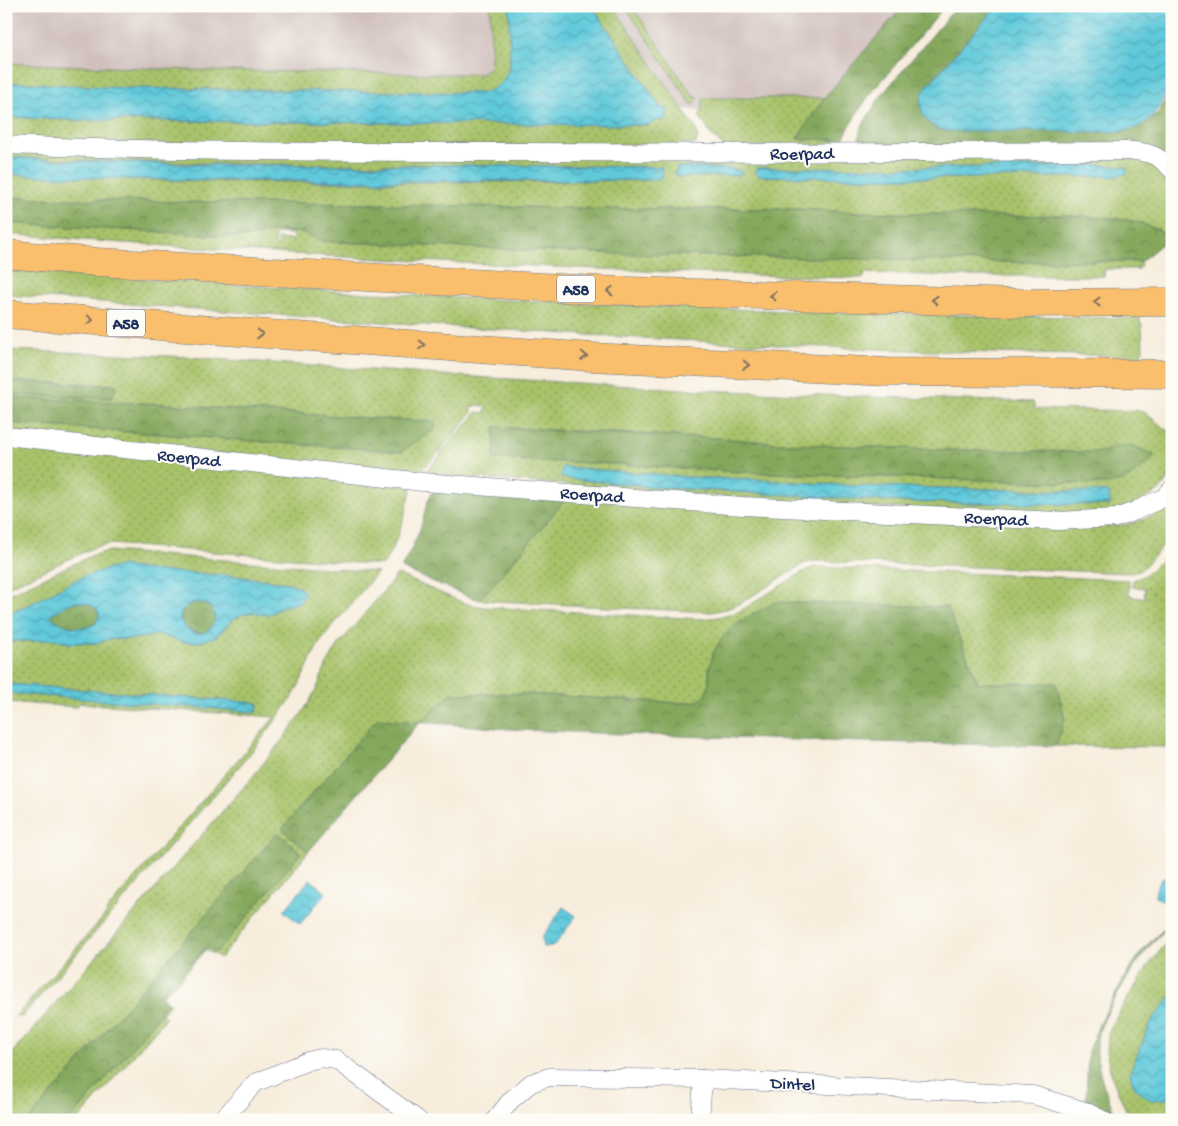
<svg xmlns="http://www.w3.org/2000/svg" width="1178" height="1126" font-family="'Gochi Hand',sans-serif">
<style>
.industrial{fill:#d0c0bc}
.grass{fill:url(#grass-dots);stroke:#617864;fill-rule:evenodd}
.forest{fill:url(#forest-crowns);stroke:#506c5e}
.water{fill:url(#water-waves);stroke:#3d7c9c;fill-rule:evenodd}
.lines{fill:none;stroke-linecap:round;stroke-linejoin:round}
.minor-casing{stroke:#68728a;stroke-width:19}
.motorway-casing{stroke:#68728a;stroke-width:29}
.minor{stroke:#fff;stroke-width:18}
.motorway{stroke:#f9bf6c;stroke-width:28}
.oneway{stroke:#7f7064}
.labels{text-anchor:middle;stroke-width:4;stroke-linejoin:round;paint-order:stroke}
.shield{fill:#fdfcf7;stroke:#5f6c8c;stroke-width:1}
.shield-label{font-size:16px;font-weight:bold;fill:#1b2f5e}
.street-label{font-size:18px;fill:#1b2f5e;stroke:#fdfcf7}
</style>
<defs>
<pattern id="grass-dots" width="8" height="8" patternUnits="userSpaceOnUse" patternTransform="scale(1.25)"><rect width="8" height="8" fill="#a7c269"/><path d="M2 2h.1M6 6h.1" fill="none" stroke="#879e5a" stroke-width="1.8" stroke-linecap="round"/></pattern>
<pattern id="forest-crowns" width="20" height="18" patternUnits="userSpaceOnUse" patternTransform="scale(1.25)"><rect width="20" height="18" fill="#85a85d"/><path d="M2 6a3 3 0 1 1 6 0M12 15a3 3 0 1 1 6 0" fill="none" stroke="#6c8950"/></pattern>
<pattern id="water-waves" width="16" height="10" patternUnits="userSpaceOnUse" patternTransform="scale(1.25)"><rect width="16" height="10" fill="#5fc9da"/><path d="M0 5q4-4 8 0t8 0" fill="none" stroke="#4ea4b4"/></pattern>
</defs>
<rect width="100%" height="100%" fill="#fdfcf7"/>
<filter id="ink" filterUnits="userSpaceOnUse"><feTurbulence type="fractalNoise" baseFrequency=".02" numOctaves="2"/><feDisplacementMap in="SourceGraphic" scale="10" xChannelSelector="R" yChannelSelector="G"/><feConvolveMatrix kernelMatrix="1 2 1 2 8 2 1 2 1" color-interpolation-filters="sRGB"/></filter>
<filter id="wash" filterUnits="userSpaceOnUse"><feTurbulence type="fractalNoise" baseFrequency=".0096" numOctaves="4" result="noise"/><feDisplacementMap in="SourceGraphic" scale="20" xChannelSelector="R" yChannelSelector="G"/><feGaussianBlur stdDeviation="1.12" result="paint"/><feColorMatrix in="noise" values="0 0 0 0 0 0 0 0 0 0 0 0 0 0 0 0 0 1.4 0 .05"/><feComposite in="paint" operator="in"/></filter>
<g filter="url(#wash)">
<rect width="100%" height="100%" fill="#f7eddc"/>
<path class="industrial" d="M6 6H936L841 114 6 90Z"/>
<g class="grass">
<path d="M490 6H509C510 18 510 31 510 43 510 68 511 86 482 93L123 88 6 82V63L215 71H255L428 74H481L491 66Z"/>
<path d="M592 6H613L696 129 698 136 696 144 278 147 6 139V117L69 120 648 125 658 120H667V109L661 108Z"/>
<path d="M625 6H632L694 97 699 98 696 101 695 103 692 105Z"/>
<path d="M703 98H824L797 139 842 140 839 145 724 147 712 136 699 116 702 109Z"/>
<path d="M6 150 1143 158 1167 173 1172 179V243L1158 230 1138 222 1113 218 1062 215 1011 216 853 212 796 209H617L369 204 186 202 55 199 6 196V174C72 176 137 180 203 181 351 183 500 182 648 180L662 178 661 167C572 166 482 165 392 165 263 164 135 164 6 157ZM1098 165 1125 167V174L1116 176 966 178H856L764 176 761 175 756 168 1025 167ZM677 167 713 168 738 170 739 175 679 177 675 173Z"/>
<path d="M6 223 247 237 277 231 304 233 318 240 334 242 621 254 1013 262 1133 261 1140 262 1141 266H1138L1139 269H1105L1104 276H956L864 273V278C753 276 642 271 532 266 356 259 181 248 6 234ZM275 233 293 234 292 240 278 239V247L275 246Z"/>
<path d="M6 269C384 298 762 314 1140 318V323L1142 324 1143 351H1141V356C762 351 384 323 6 295Z"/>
<path d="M6 350 173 356 457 376 682 389 872 397 1033 402 1035 409 1145 411 1144 412 1172 434V474L1159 491 1128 508 1090 514 861 507 423 474 441 455 440 454 477 412 484 413 487 408 480 405 471 407 472 411H473C456 433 438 454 418 474L6 431V423L337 447 435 422 252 411 165 404 6 398V395L112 398 116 385 6 381ZM495 427 717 438 792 444 948 450 1100 452 1109 450 1113 446H1134L1154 456 1117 482 1097 484 741 472 615 464 494 459ZM563 467 701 478 750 479 854 486 1107 492 1109 493 1110 505 905 502 654 487 562 478Z"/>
<path d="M6 443 412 487C404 518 400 538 383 565L110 544 95 547 6 588Z"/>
<path d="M566 499 1112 526C1134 525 1156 517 1172 501V536L1143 568 1139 571 1130 573 813 561 803 564 741 603 727 609 712 612 623 608 480 600Z"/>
<path d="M1172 548V747L1056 746 1065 719 978 683 947 607 709 666V682L706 696 698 701 681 703 526 694H451L420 722 377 719 282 829 308 852 221 957H219L216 955 205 950 176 984H174L163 996 170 1004 162 1014 166 1018 78 1120H70L161 1014 160 1012 168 1004 160 996 174 980 175 981 206 947 278 832 29 1120H6V1060L254 775 283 739 303 712 316 690 326 666 339 644 384 591 397 574 464 603 484 607 704 619 725 616 740 611 806 570 815 567 1129 580V595H1132V597L1144 598 1145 588 1132 587 1133 580C1150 576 1160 560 1172 548Z"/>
<path d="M110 551 378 572 325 635 317 647 295 693 268 731 249 755 22 1017 16 1016 107 913 106 911 275 717 79 703 76 707 6 702V693L257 712 258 703 6 684V641H31L53 639 69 643H96L109 639H130L146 637 158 634 183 642H197L203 641 216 636 221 632 233 619 243 614 254 612 263 614 273 613 284 606 291 604 300 588 288 583 233 576 157 571 120 566 17 610 6 616V595L93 555Z"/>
<path d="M1172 938V995L1151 1022 1130 1072 1133 1084 1140 1093 1166 1099 1172 1089V1120H1130L1111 1075 1107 1054 1108 1033 1120 1011 1147 967 1163 947Z"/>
</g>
<g class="forest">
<path d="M903 6H945L869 96 856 115 842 140 797 139 824 98Z"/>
<path d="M957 6H997L928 85 921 107 922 112 928 122 932 126 937 129 948 131H1126C1134 127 1144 124 1151 119 1166 109 1168 85 1172 69V161L861 145 859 138 860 131 865 121 880 97Z"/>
<path d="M6 196 55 199 186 202 369 204 617 209H796L853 212 1011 216 1062 215 1113 218 1138 222 1159 230 1168 239 1140 262 1133 261 1013 262 621 254 334 242 318 240 304 233 277 231 247 237 6 223Z"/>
<path d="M6 381 103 385H117L112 398 6 395Z"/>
<path d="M6 398 165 404 252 411 435 422V429L401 452 391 451 6 423Z"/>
<path d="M495 427 623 434 717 438 792 444 948 450 1100 452 1109 450 1113 446H1135L1155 456C1146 467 1132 478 1118 482 1112 484 1104 484 1097 484L741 472 615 464 494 459Z"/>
<path d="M433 491 566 499 480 600 467 596 401 568C408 555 415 543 420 529 424 518 426 500 433 491Z"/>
<path d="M74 602C87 601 108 609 95 624 80 632 61 627 50 615 55 610 66 604 74 602Z"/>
<path d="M197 602C208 603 218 610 214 622 206 652 155 613 197 602Z"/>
<path d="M776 602 947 607 978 683H1056L1065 719 1056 746 822 741 621 734 521 730 420 722 308 852 282 829 377 719 420 722 451 694H526L681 703 698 701 706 696C707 691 709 686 709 681 710 676 709 670 710 665 717 629 747 617 776 602Z"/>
<path d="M278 832 301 853 217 952 206 947 175 981H173L160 996 168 1004 160 1012 161 1014 70 1120H29Z"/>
<path d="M1172 922V924C1166 929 1160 934 1155 940 1138 959 1099 1018 1097 1042 1095 1067 1105 1089 1114 1112L1113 1115 1086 1102 1088 1051 1099 1024 1118 990 1124 977 1140 954 1149 943Z"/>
</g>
<g class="water">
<path d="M509 6H592L661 108 667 109V120H658L648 125 69 120 6 117V82L123 88 482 93C498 89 507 80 510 64Z"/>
<path d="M997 6H1172C1172 52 1178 125 1119 132L948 131C926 128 915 110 924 90Z"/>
<path d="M6 157 72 161 211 165H462L662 167V178L648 180C545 181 442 181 339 181 228 181 117 180 6 174Z"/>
<path d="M1098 165 1126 167 1127 170 1126 174 1116 176 966 178H856L764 176 758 175 755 172 756 168 1025 167Z"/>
<path d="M677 167 731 169 741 171 742 173 739 175 679 177 676 175 675 173Z"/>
<path d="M562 467 701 478 750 479 854 486 1107 492 1109 493 1110 505 905 502 654 487 561 478Z"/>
<path d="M120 566 157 571 233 576 288 583 301 588 304 593V596L300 601 297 603 284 606 270 614H262L254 612 243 614 233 619 221 632 216 636 203 641 197 642H183L158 634 146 637 130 639H109L96 643H69L53 639 31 641H6V616L29 605 79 578 104 570ZM74 602C87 601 108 609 95 624 80 632 61 627 50 615L52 613C60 611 65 605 74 602ZM197 602C209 603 220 613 212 626 198 649 158 612 197 602Z"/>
<path d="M6 684 258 703 257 712 6 693Z"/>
<path d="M1168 875H1172V902L1169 903 1155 897C1156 884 1158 882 1168 875Z"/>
<path d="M310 879 326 893 300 924 284 911Z"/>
<path d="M563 907 576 916 554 946 543 947 542 937Z"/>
<path d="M1172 995V1089L1166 1099 1151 1100 1140 1093 1133 1084 1130 1072 1151 1022Z"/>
</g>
</g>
<g filter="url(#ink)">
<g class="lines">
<g class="minor-casing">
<g id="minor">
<path d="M6 145C174 152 342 152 510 152 718 153 926 153 1134 151 1152 153 1159 156 1172 170"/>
<path d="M6 436 423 482 742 506 1058 521 1116 518 1135 511 1165 497 1172 489"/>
<path d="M222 1120 255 1083 308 1061 321 1058 336 1060 418 1120"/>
<path d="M495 1120 511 1100 531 1083 549 1077 703 1079 1033 1095 1085 1111 1103 1120"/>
<path d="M700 1120 703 1079"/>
</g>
</g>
<g class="motorway-casing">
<g id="motorway">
<path d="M6 254 97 262 597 290 1018 303 1172 302"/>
<path d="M6 314 211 330 592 357 887 372 1172 374"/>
</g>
</g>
<use href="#minor" class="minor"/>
<use href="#motorway" class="motorway"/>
</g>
<defs><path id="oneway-chevron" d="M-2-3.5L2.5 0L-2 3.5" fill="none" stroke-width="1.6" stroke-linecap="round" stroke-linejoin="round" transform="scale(1.25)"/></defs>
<g class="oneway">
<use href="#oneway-chevron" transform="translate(610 291) rotate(-178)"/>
<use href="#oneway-chevron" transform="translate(773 296) rotate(-178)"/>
<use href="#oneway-chevron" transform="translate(935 300) rotate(-178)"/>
<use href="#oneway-chevron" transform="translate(1097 302) rotate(179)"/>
<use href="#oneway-chevron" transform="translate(90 320) rotate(5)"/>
<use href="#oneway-chevron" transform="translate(260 334) rotate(4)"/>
<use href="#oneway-chevron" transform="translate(422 345) rotate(4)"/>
<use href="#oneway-chevron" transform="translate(584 356) rotate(4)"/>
<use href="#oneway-chevron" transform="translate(746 365) rotate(3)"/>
</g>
</g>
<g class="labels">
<g class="shield">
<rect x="557" y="275.5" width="38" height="27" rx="4"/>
<rect x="107" y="309.5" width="38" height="27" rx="4"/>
</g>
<g class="shield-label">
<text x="576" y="295">A58</text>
<text x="126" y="329">A58</text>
</g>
<g class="street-label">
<text x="802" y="159">Roerpad</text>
<text transform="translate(189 457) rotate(6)" y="6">Roerpad</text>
<text transform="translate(592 494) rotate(4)" y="6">Roerpad</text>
<text transform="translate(996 518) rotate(3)" y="6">Roerpad</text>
<text transform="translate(793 1083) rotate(3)" y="6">Dintel</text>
</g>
</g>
<rect width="1178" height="1126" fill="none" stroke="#fdfcf7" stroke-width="25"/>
</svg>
